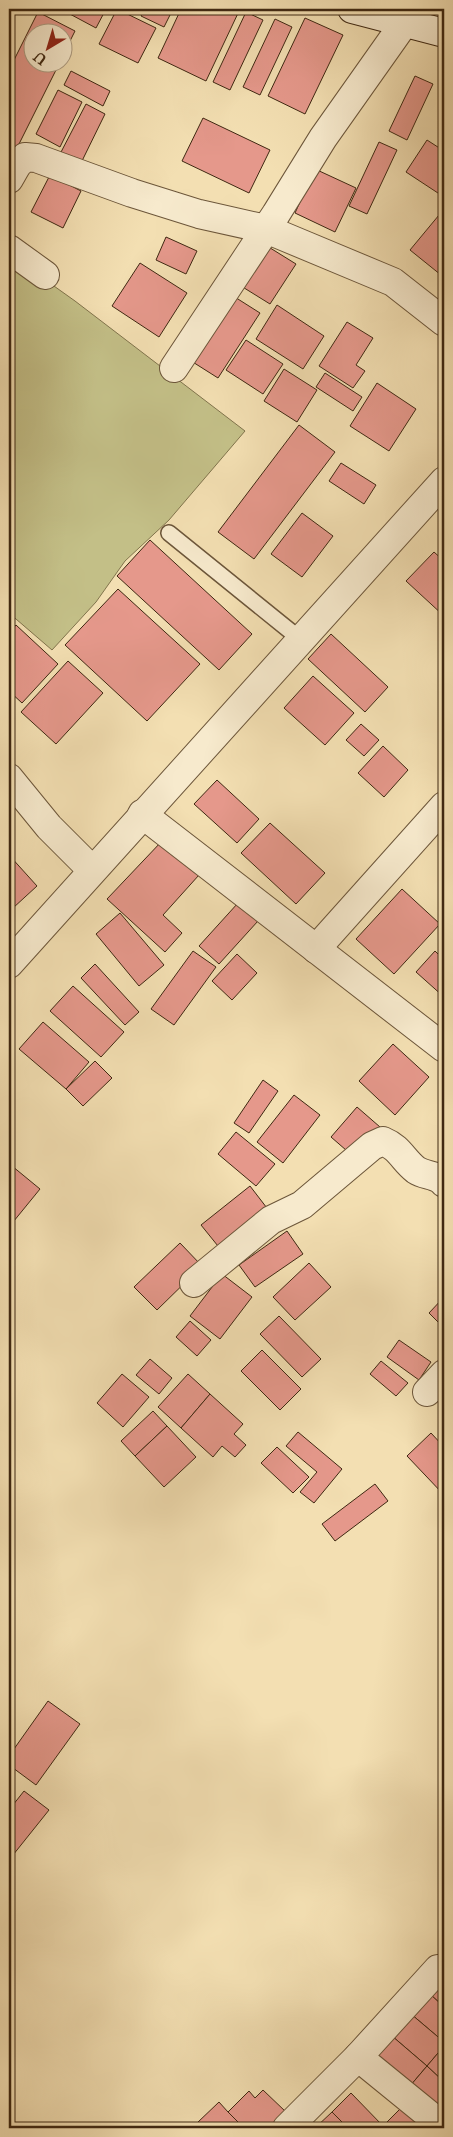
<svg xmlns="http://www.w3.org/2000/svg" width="453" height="2137" font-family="'IM FELL Double Pica',serif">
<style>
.green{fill:#c3bf87;stroke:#81744c}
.building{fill:#e5988b;stroke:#3f2812}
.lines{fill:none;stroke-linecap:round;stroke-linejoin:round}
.lane-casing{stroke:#6c563a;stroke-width:18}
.street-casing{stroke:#6c563a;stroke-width:30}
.secondary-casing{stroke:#3f2812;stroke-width:30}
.lane{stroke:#f7eacd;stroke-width:15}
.street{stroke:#f7eacd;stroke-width:28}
.secondary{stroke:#f7eacd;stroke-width:28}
</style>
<rect width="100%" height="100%" fill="#f3dfb2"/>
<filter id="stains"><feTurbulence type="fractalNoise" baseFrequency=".004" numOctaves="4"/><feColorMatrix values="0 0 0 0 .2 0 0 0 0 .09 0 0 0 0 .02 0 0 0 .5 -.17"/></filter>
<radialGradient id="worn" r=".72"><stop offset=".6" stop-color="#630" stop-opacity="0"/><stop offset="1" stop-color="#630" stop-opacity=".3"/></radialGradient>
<path class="green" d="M9 254 75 301 245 431 169 520 125 561 96 602 52 650 9 613Z"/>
<g class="building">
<path d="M70 9H106L96 28 68 13Z"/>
<path d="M117 9 156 28 138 63 99 44Z"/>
<path d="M145 9H173L164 27 141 16Z"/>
<path d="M181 9H240L206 81 158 58Z"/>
<path d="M38 12 75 31 62 57V32H32V62H60L9 164V70Z"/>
<path d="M246 12 263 20 230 90 213 82Z"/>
<path d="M305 18 343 35 305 114 268 96Z"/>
<path d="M275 19 292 27 260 95 243 87Z"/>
<path d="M71 71 110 91 103 106 64 85Z"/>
<path d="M415 76 433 84 407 140 389 131Z"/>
<path d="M58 90 82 102 60 147 36 134Z"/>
<path d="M86 104 105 114 80 165 60 154Z"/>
<path d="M203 118 270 150 249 193 182 161Z"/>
<path d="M427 140 444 151V197L406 172Z"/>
<path d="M379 142 397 150 367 214 349 206Z"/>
<path d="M315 169 356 188 335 232 295 213Z"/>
<path d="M50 175 81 191 63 228 31 212Z"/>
<path d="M444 209V271L441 275 410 250Z"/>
<path d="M166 237 197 251 186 274 156 260Z"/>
<path d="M267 246 296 264 270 304 241 286Z"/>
<path d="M140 263 187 293 159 337 112 306Z"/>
<path d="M230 294 260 313 218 378 188 359Z"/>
<path d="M277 305 324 336 303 369 256 339Z"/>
<path d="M347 322 373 338 356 365 365 371 353 388 319 366Z"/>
<path d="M246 340 283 364 263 394 226 370Z"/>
<path d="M284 369 317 390 297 422 264 401Z"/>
<path d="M325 373 362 397 353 411 316 387Z"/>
<path d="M377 383 416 409 389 451 350 426Z"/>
<path d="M299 425 335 452 254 559 218 532Z"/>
<path d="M341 463 376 485 364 504 329 481Z"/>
<path d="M302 513 333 536 302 577 271 554Z"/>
<path d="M150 540 252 634 219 670 117 576Z"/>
<path d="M434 552 444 561V616L406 581Z"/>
<path d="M118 589 200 664 147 721 65 645Z"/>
<path d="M16 625 58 664 22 703 9 691V633Z"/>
<path d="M331 634 388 687 365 712 308 659Z"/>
<path d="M68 661 103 693 56 744 21 712Z"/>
<path d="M313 676 354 713 325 745 284 708Z"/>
<path d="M361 724 379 740 364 756 346 740Z"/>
<path d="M383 746 408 770 384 797 358 773Z"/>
<path d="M217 780 259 819 237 843 194 804Z"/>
<path d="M270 823 325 873 296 904 241 853Z"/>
<path d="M162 841 199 875 163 915 182 933 165 952 107 899Z"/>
<path d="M9 855 37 886 13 908 9 903Z"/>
<path d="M402 889 440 924 394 974 356 939Z"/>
<path d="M238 903 258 921 219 964 199 946Z"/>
<path d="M120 913 164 965 139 986 96 934Z"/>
<path d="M193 951 216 967 174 1025 151 1009Z"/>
<path d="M435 951 444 960V997L416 972Z"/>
<path d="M237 954 257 973 232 1000 212 981Z"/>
<path d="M95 964 139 1012 125 1025 81 978Z"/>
<path d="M73 986 124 1032 101 1057 50 1011Z"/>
<path d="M43 1022 89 1062 66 1089 19 1049Z"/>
<path d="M393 1044 429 1077 395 1115 359 1081Z"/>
<path d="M95 1061 112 1078 83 1106 66 1089Z"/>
<path d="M263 1080 278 1091 249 1133 234 1123Z"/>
<path d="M294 1095 320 1115 283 1163 257 1142Z"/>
<path d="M357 1107 380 1127 354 1157 331 1137Z"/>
<path d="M236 1132 275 1164 256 1186 218 1154Z"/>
<path d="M12 1166 40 1189 9 1227V1170Z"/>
<path d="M250 1186 270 1212 222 1251 201 1225Z"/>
<path d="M287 1231 303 1254 255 1287 239 1265Z"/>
<path d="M180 1243 202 1266 157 1310 134 1287Z"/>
<path d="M309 1263 331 1287 295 1320 273 1297Z"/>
<path d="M222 1274 252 1297 220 1339 190 1316Z"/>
<path d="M444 1297V1328L429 1313Z"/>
<path d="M279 1316 321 1359 302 1377 260 1334Z"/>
<path d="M190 1321 211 1340 197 1356 176 1337Z"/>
<path d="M399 1340 431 1362 419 1380 387 1357Z"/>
<path d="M262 1350 301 1389 280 1410 241 1371Z"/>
<path d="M150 1359 172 1378 159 1394 136 1375Z"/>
<path d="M381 1361 408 1383 396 1396 370 1374Z"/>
<path d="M122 1374 149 1397 123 1427 97 1403Z"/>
<path d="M188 1374 210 1394 181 1428 158 1407Z"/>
<path d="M210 1394 243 1424 234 1434 246 1445 235 1457 222 1446 213 1457 181 1428Z"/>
<path d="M153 1411 167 1426 135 1456 121 1441Z"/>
<path d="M167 1426 196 1457 164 1487 135 1456Z"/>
<path d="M298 1432 342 1469 314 1503 300 1492 317 1472 286 1446Z"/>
<path d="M431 1433 444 1447V1495L407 1456Z"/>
<path d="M277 1447 309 1477 293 1493 261 1463Z"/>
<path d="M375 1484 388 1501 335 1541 322 1524Z"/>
<path d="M48 1701 80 1724 36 1785 9 1765V1756Z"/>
<path d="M24 1791 49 1810 13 1855 9 1852V1810Z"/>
<path d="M444 1976V2007L430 1994Z"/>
<path d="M430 1994 444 2007V2042L411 2014Z"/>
<path d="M411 2014 444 2042V2046L427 2066 392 2036Z"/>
<path d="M392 2036 427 2066 410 2086 375 2055Z"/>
<path d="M444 2046V2082L427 2066Z"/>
<path d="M427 2066 444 2082V2116L410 2086Z"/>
<path d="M263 2090 286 2112 270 2128H244L228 2112 249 2091 255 2098Z"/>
<path d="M351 2093 383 2126 381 2128H348L332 2112Z"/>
<path d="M219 2102 228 2112 244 2128H202L197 2123Z"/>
<path d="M402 2107 423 2128H386L383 2126Z"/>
<path d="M332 2112 348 2128H315Z"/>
</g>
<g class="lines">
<g class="lane-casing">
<path id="lane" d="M169 533 300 639"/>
</g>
<g class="street-casing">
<g id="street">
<path d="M9 179 17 165 25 157 36 158 132 193 199 214 266 229 393 282 444 322"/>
<path d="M9 249 45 275"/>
<path d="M174 368 276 214 323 138 405 22"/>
<path d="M9 778 49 827 92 870"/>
<path d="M142 814 444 1048"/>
<path d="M316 949 444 806"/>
<path d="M9 964 444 481"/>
<path d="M194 1283 271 1220 302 1205 372 1146 383 1141C400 1148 403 1160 416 1170 425 1176 437 1174 444 1183"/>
<path d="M427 1392 444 1374"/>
<path d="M358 2057 444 2127"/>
<path d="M287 2128 358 2057 438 1969"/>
</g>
</g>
<g class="secondary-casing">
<path id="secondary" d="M352 9 444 33"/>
</g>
<use href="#lane" class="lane"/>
<use href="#street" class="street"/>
<use href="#secondary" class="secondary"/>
</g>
<rect width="453" height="2137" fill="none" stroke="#f3dfb2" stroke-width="30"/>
<rect x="10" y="10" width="433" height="2117" fill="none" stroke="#3f2812" stroke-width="2.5"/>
<rect x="15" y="15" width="423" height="2107" fill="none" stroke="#3f2812"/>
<g transform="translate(48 48) rotate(218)"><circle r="24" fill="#f7eacd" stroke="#ad9c82"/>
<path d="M0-4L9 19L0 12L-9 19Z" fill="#8f2418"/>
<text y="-8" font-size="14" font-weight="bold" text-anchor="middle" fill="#3f2812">U</text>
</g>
<rect width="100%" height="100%" filter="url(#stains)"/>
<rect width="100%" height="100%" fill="url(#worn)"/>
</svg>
